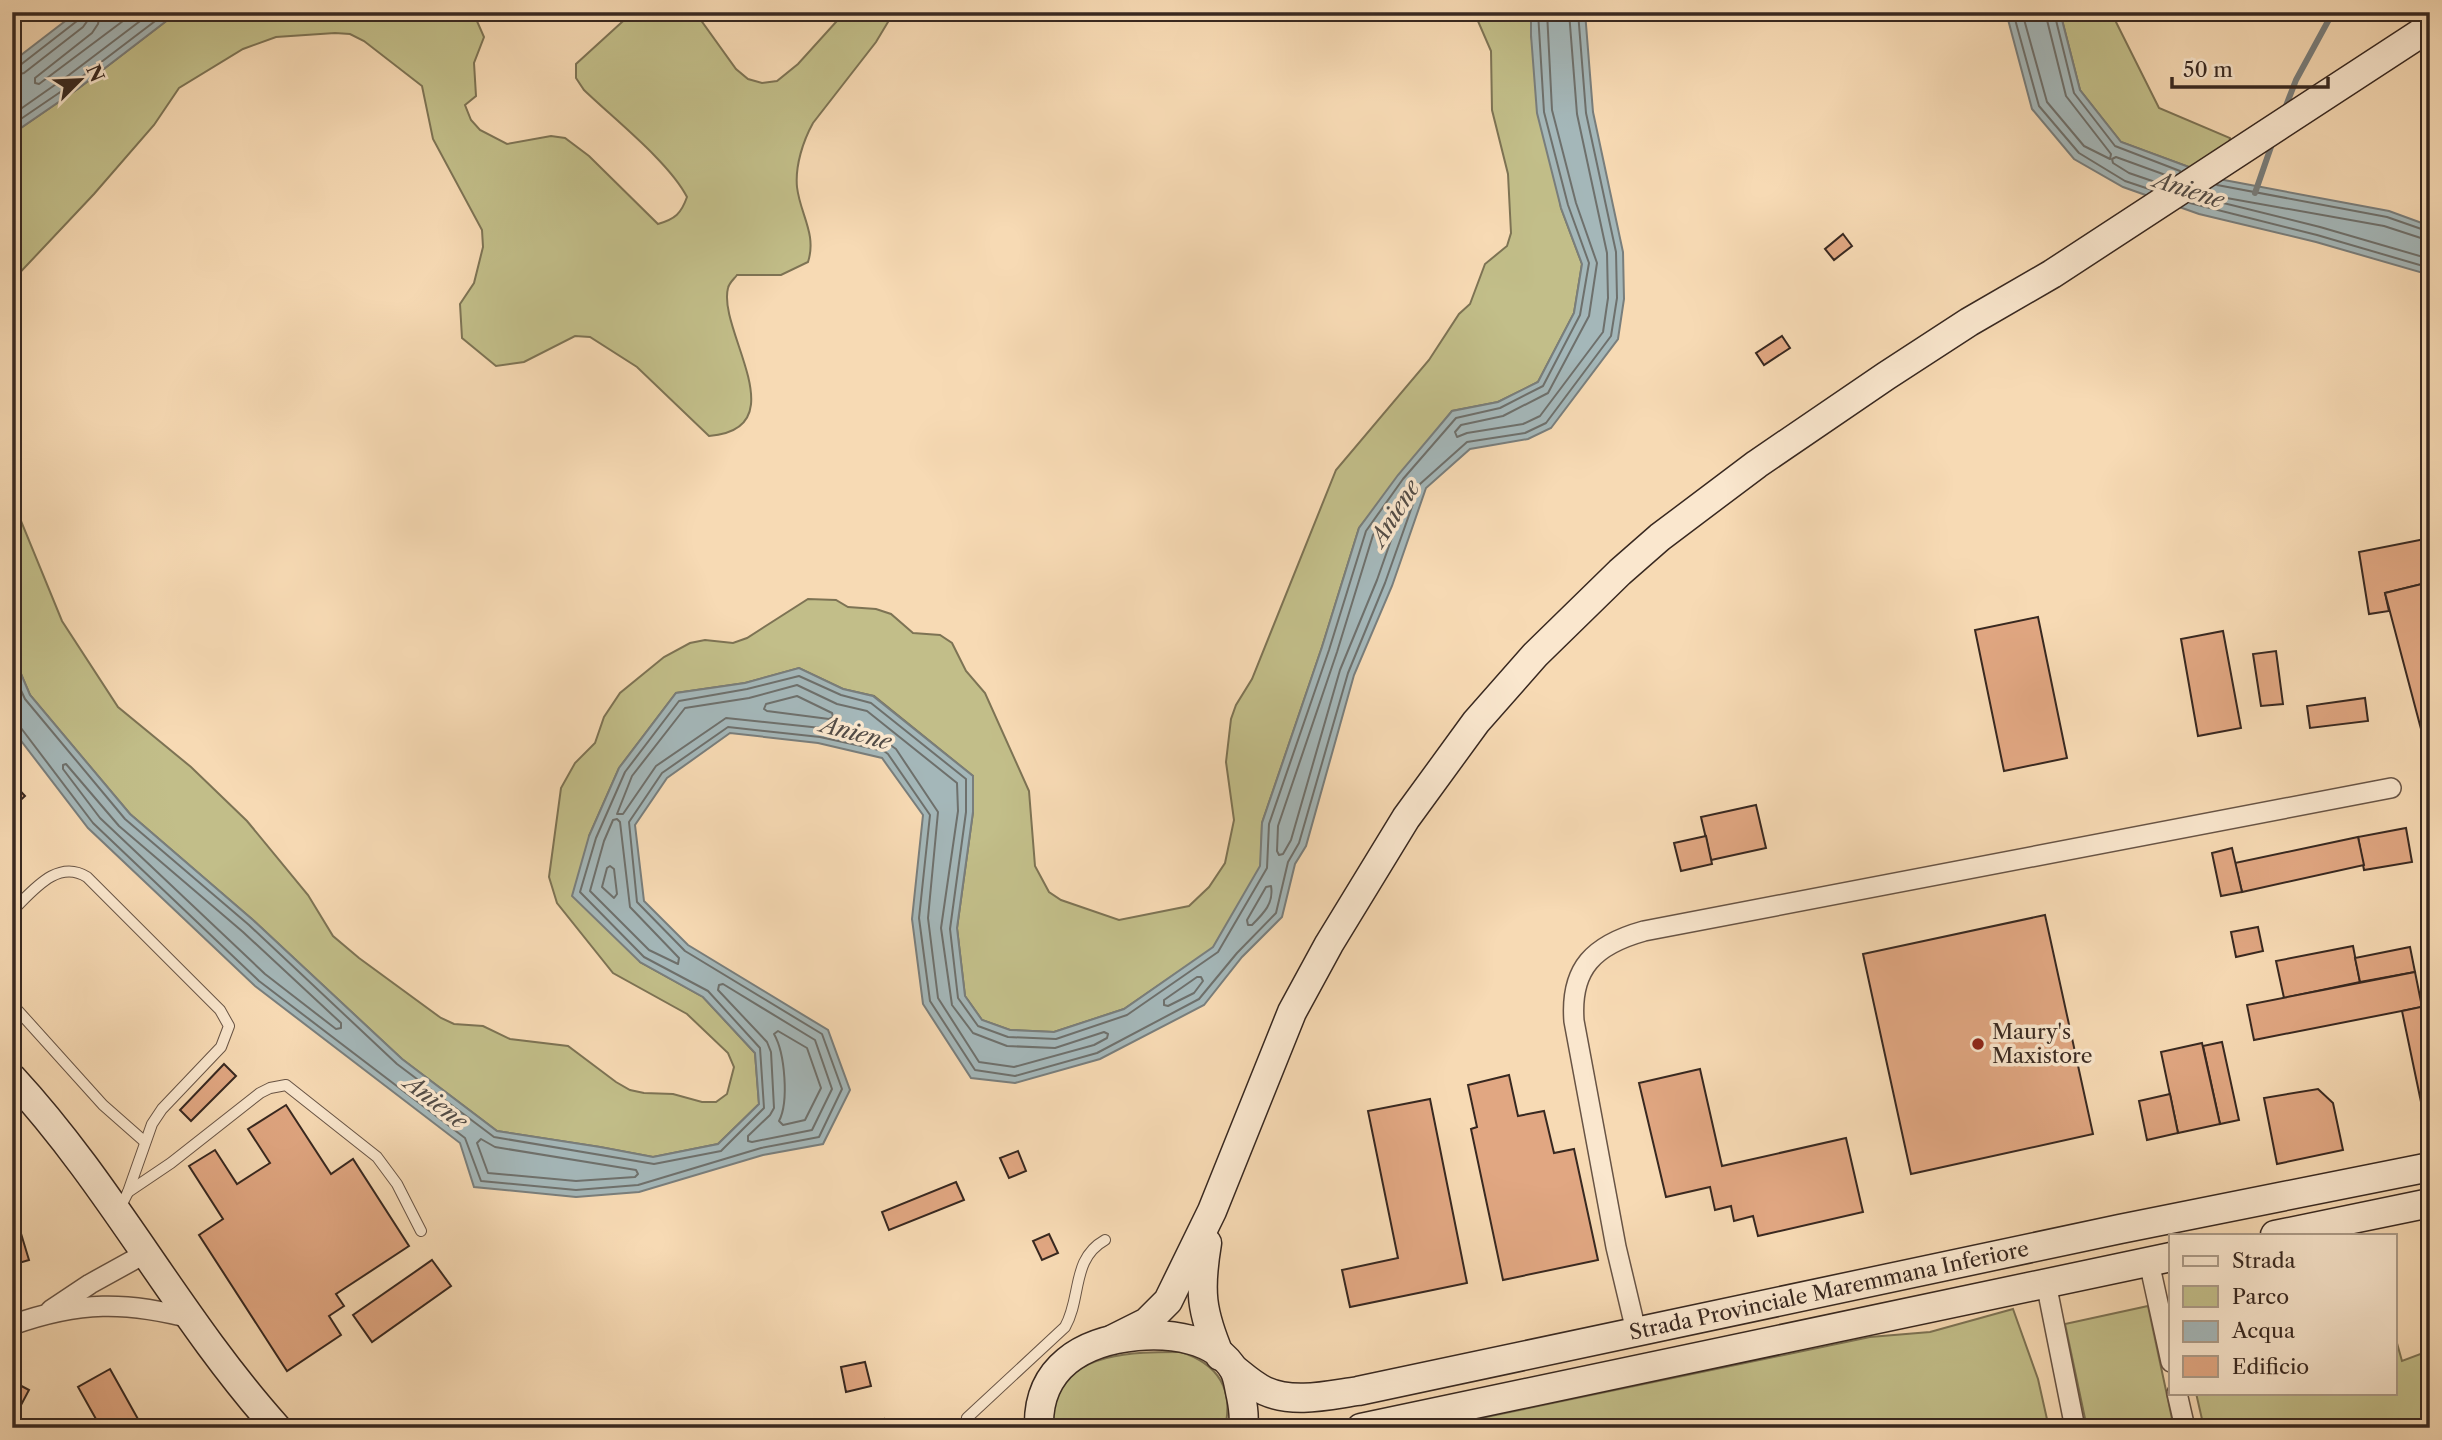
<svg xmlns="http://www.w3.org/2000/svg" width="2442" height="1440" font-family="'Libre Caslon Text',serif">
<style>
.green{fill:#c2be89;stroke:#7d7354;stroke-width:2}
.water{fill:#a4b7b9;stroke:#797e7c;stroke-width:2}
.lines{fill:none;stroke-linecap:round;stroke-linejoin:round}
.shore{stroke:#6e706c;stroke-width:2}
.stream{stroke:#797e7c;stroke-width:6}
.building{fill:#e1a782;stroke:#382820;stroke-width:2}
.lane-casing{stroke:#685445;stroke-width:12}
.street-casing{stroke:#685445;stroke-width:22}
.secondary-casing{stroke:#382820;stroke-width:31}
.lane{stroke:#fae7ce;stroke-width:10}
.street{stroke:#fae7ce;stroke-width:19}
.secondary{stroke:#fae7ce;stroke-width:28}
.poi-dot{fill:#8f2418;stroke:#fae7ce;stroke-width:2.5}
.labels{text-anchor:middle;stroke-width:7;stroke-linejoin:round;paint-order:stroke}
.poi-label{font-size:21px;fill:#382820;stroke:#fae7ce;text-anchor:start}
.street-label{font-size:21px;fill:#382820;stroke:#fae7ce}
.water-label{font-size:23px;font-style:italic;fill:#534c46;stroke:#fae7ce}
</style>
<rect width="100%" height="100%" fill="#f7dab4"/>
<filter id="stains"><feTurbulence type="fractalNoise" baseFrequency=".00286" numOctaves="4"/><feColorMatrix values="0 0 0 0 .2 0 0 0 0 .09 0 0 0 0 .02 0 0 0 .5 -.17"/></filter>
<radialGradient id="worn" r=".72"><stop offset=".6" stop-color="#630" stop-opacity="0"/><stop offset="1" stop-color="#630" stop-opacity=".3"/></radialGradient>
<g class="green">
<path d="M178 12H473L484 37 474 63 476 96 465 105 471 120 480 130 507 144 551 136 565 138 589 156 658 224C675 219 681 214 687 197 669 162 614 119 584 90L576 78V64L633 12H691L700 19 736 69 748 79 762 83 777 81 798 64 845 12H894L876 42 813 123C803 141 795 166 797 187 800 214 817 234 808 262L781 275H737C734 279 729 283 728 288 717 330 798 429 709 436L637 367 590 337 575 336 524 362 496 366 462 338 460 304 474 283 483 247 482 230 433 139 422 86 364 41 350 34 335 33 276 37 243 49 179 88 154 125 94 194 12 281V134L79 88Z"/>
<path d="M1474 12H1531V35L1561 208 1582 264 1574 313 1538 382 1498 402 1452 411 1359 528 1322 647 1262 823 1261 866 1213 948 1124 1009 1054 1032 1010 1030 982 1020 965 996 957 928 973 812V776L874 696 843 689 799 668 745 683 676 693 619 768 589 836 640 962 703 997 755 1053 759 1104 718 1144 653 1157 600 1147 497 1131 402 1059 253 920 130 814 30 695 12 653V499L62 621 118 707 191 767 247 821 308 895 333 936 359 958 441 1018 454 1024 483 1026 510 1039 568 1046 616 1082 630 1090 644 1093 673 1094 702 1102H716L727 1094 734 1067 728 1053 687 1014 613 973 557 903 549 877 561 788 575 763 595 743 604 717 620 693 664 657 690 643 705 640 733 643 747 638 808 599 836 600 848 607 876 609 891 614 913 633 940 635 952 643 966 671 985 693 1029 791 1035 866 1049 892 1061 900 1119 920 1189 906 1209 887 1225 863 1234 820 1226 762 1231 719 1236 705 1252 679 1336 470 1429 360 1459 314 1470 304 1485 264 1507 246 1511 233 1508 174 1492 110 1491 51Z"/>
<path d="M2060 12H2111L2159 108 2230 138 2224 180 2121 142 2080 90Z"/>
<path d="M2148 1306 2174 1428H2087L2065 1324Z"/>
<path d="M2013 1309 2038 1379 2049 1428H1433L1870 1337 1930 1332Z"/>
<path d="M2395 1336 2402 1361 2423 1353 2430 1375V1428H2204L2196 1393H2395Z"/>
<path d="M1181 1352C1218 1364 1234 1388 1225 1428L1052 1427C1053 1419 1052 1408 1055 1400 1071 1351 1138 1352 1181 1352Z"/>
</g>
<g class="water">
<path d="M77 12H178L79 88 12 134V62Z"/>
<path d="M1531 12H1585L1593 112 1623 252 1624 299 1618 339 1551 428 1528 439 1470 449 1426 488 1392 586 1354 675 1306 846 1295 864 1282 917 1242 957 1204 1005 1100 1059 1015 1083 971 1078 923 1004 912 919 923 815 882 758 818 743 730 733 667 778 635 825 644 901 688 945 828 1030 850 1090 823 1144 763 1155 639 1192 576 1197 474 1187 460 1143 255 986 88 828 12 729V653L30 695 130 814 253 920 402 1059 497 1131 600 1147 653 1157 718 1144 759 1104 755 1053 703 997 640 962 572 896 589 836 619 768 676 693 745 683 799 668 843 689 873 696 973 776V812L957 928 965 996 982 1020 1010 1030 1054 1032 1124 1009 1213 947 1260 866 1262 823 1322 647 1359 528 1398 475 1452 411 1498 402 1538 382 1574 313 1582 264 1561 208 1537 113 1531 35Z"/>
<path d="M2006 12H2060L2080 90 2121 142 2224 180 2389 211 2430 226V275L2316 242 2199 214 2123 187 2074 159 2032 109Z"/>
</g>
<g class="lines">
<g class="shore">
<path d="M100 12 98 24 92 33 35 78V83L39 84 135 12"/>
<path d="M1547 12 1552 110 1576 203 1597 263 1589 316 1548 393 1503 416 1461 425 1455 432 1457 437 1467 433 1523 424 1540 416 1603 332 1608 298 1607 253 1577 114 1569 12"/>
<path d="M2013 12 2039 106 2079 153 2125 181 2152 190"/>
<path d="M2022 12 2047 102 2084 146 2110 159 2111 154 2066 96 2045 12"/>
<path d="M2054 12 2074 93 2115 146 2180 171"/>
<path d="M12 67 19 66 77 21 81 12"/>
<path d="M12 76 24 73 83 27 88 20 89 12"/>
<path d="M12 115 69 75 152 12"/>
<path d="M12 125 75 82 167 12"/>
<path d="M2161 184 2129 173 2113 163 2112 159 2116 157 2171 177"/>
<path d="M2217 185 2387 217 2430 232"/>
<path d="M2208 191 2221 197 2384 226 2430 241"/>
<path d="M2199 197 2320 227 2430 259"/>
<path d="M2190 203 2317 235 2430 268"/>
<path d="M1401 502 1403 506 1377 580 1340 670 1291 840 1283 854 1279 855 1277 851 1278 826 1337 652 1373 535 1397 503Z"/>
<path d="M12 671 25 699 125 819 249 925 397 1064 494 1137 654 1164 721 1151 764 1108 760 1048 708 991 644 957 580 892 596 838 625 772 679 701 747 689 799 676 841 695 871 703 966 779V812L950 929 958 998 978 1026 1008 1037 1056 1039 1127 1015 1218 952 1267 868 1269 824 1329 650 1366 531 1403 479 1456 418 1500 408 1543 386 1580 315 1589 263 1568 205 1544 112 1538 12"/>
<path d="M797 685 837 704 867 711 957 783 958 811 941 928 952 1005 973 1033 1007 1046 1055 1048 1104 1032 1108 1034 1107 1038 1094 1045 1014 1067 979 1062 938 998 928 918 938 812 896 749 889 744 821 728 726 718 656 766 623 814H617L632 776 685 708 749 698Z"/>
<path d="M797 696 832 713 833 717 829 719 767 711 764 709 766 704Z"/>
<path d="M12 725 21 728 93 823 259 981 465 1138 481 1181 576 1190 638 1185 761 1148 819 1137 842 1089 822 1034 685 951 637 902 629 822 662 773 728 727 820 737 884 751 888 754 930 815 919 918 930 1001 975 1070 1015 1076 1097 1053 1199 999 1237 953 1276 913 1288 862 1299 843 1348 673 1385 583 1420 484 1467 442 1525 433 1546 423 1611 336 1617 298 1616 252 1586 113 1578 12"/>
<path d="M66 764 119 826 243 932 341 1023V1028L336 1029 265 974 100 818 63 769V765Z"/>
<path d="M617 819 620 822 630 907 679 958 678 964 649 950 590 891 604 841 613 820Z"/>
<path d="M610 866 614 869 617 894 614 898 602 887 607 868Z"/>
<path d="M1271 886C1274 903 1264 913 1252 925H1248L1247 920 1266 887Z"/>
<path d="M1197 977H1201L1203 981 1194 993 1168 1006 1164 1005V1000Z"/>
<path d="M723 984 815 1040 832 1089 812 1130 752 1142 748 1141V1136L770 1115 774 1108 771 1052 767 1042 718 990 719 985Z"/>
<path d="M778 1031 807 1048 821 1088 805 1120 783 1125 779 1121C789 1102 785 1053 774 1034Z"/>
<path d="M481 1139 495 1147 636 1170 638 1174 635 1177 576 1181 488 1173 477 1143Z"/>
</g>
<g class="stream">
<path d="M2284 111 2296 80 2333 12"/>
<path d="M2255 193 2273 141"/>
</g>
</g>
<g class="building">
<path d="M1843 234 1852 246 1834 260 1825 249Z"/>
<path d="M1782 336 1790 348 1764 365 1756 353Z"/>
<path d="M2430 538V582L2385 593 2389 611 2369 614 2359 552Z"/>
<path d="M2430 582V763L2385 593Z"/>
<path d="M2038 617 2067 758 2004 771 1975 630Z"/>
<path d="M2223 631 2241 728 2198 736 2181 639Z"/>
<path d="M2276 651 2283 704 2261 706 2253 654Z"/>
<path d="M2365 698 2368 721 2310 728 2307 706Z"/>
<path d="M12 782 25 796 12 808Z"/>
<path d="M1756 805 1766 848 1711 860 1701 817Z"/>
<path d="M2406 828 2412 862 2364 870 2358 837Z"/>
<path d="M1706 836 1712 864 1681 871 1674 843Z"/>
<path d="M2358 837 2364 865 2242 892 2235 863Z"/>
<path d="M2232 848 2242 892 2221 896 2212 853Z"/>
<path d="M2045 915 2093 1134 1911 1174 1863 954Z"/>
<path d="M2258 927 2263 951 2236 957 2231 932Z"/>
<path d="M2353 946 2360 982 2284 998 2276 961Z"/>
<path d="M2410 947 2415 972 2360 982 2355 958Z"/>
<path d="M2415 972 2422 1007 2254 1040 2247 1005Z"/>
<path d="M2430 1005V1120L2425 1121 2402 1011Z"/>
<path d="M2222 1042 2239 1120 2220 1124 2203 1046Z"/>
<path d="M2202 1043 2220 1124 2178 1133 2161 1052Z"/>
<path d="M224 1064 236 1076 191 1121 180 1110Z"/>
<path d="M1700 1069 1722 1166 1846 1138 1863 1212 1758 1236 1753 1216 1734 1221 1731 1206 1715 1210 1710 1187 1666 1197 1639 1083Z"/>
<path d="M1509 1075 1518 1116 1544 1111 1554 1153 1574 1149 1598 1260 1503 1280 1471 1129 1477 1127 1468 1085Z"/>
<path d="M2318 1089 2333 1103 2343 1150 2277 1164 2264 1098Z"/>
<path d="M2170 1094 2178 1133 2147 1140 2139 1101Z"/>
<path d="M1430 1099 1467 1283 1350 1307 1342 1270 1398 1258 1368 1111Z"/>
<path d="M286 1105 331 1174 353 1159 409 1246 336 1294 344 1306 329 1316 341 1335 287 1371 199 1235 223 1219 189 1166 215 1150 237 1184 270 1163 248 1129Z"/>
<path d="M1018 1151 1026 1171 1009 1178 1000 1158Z"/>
<path d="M956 1182 964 1200 889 1230 882 1212Z"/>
<path d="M16 1217 29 1260 12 1265V1218Z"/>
<path d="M1049 1234 1058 1253 1042 1260 1033 1241Z"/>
<path d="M432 1260 451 1286 372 1342 353 1315Z"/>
<path d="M865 1362 871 1386 846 1392 841 1367Z"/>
<path d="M110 1369 143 1428H101L78 1387Z"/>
<path d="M12 1381 29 1390 12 1422Z"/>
<path d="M884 1419 886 1428H842Z"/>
</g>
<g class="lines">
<g class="lane-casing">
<g id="lane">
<path d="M12 911C32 892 57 858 87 877L220 1010 229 1026 221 1047 162 1109 152 1124 128 1192 119 1210"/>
<path d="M12 1004 103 1105 145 1142"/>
<path d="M128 1192 171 1163 260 1093 270 1088 286 1085 377 1157 397 1184 421 1231"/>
<path d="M972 1428 967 1418 1065 1327C1082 1297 1071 1259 1105 1240"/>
</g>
</g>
<g class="street-casing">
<g id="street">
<path d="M2149 1262 2171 1362"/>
<path d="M2046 1283 2075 1428"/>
<path d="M51 1310 90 1284 146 1253"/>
<path d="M12 1325C79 1301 126 1301 194 1319"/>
<path d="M1636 1331 1616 1247 1574 1021C1570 968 1594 945 1644 931L2391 788"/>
<path d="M2177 1393 2185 1428"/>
</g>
</g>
<g class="secondary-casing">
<g id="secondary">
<path d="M12 1078C112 1186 179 1319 277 1428"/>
<path d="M2275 1235 2430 1203"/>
<path d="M1207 1243C1199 1291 1201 1311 1220 1356"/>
<path d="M1113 1339 1147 1322 1168 1301 1212 1211 1292 1012 1329 944 1406 818 1476 722 1535 655 1620 572 1660 537 1757 464 1886 376 1969 322 2052 274 2430 27"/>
<path id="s1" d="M1234 1369C1244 1377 1254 1386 1265 1391 1294 1404 1329 1395 1358 1391L2120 1229 2430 1167"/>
<path d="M1039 1428C1037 1367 1083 1341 1137 1336 1169 1333 1216 1338 1234 1370 1238 1377 1239 1388 1241 1396 1243 1406 1245 1417 1243 1428"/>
<path d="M1361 1428 2171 1257"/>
</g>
</g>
<use href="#lane" class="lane"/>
<use href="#street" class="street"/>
<use href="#secondary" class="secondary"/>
</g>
<circle class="poi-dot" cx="1978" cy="1044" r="7"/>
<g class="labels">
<g class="poi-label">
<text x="1992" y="1039">Maury's<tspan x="1992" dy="24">Maxistore</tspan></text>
</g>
<g class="street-label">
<text dy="7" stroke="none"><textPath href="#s1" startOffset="614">Strada Provinciale Maremmana Inferiore</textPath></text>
</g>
<g class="water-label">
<text transform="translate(2189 190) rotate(18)" y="8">Aniene</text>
<text transform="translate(1395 513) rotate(-58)" y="8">Aniene</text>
<text transform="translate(856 733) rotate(15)" y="8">Aniene</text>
<text transform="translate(436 1102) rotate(38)" y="8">Aniene</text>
</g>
</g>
<rect width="2442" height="1440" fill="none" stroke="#f7dab4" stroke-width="42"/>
<rect x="14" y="14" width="2414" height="1412" fill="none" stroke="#382820" stroke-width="3.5"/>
<rect x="21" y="21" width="2400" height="1398" fill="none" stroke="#382820" stroke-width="2"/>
<rect x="2169" y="1234" width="228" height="161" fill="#fae7ce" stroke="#ac9b88" stroke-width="2"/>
<rect x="2183" y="1256" width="35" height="10" fill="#fae7ce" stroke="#ac9b88" stroke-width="2"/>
<text x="2232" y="1268" font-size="21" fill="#382820">Strada</text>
<rect x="2183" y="1286" width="35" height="21" fill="#c2be89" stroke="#ac9b88" stroke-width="2"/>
<text x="2232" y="1304" font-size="21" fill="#382820">Parco</text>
<rect x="2183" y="1321" width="35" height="21" fill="#a4b7b9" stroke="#ac9b88" stroke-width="2"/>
<text x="2232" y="1338" font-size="21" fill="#382820">Acqua</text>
<rect x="2183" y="1356" width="35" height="21" fill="#e1a782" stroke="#ac9b88" stroke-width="2"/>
<text x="2232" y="1374" font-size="21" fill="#382820">Edificio</text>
<g transform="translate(80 80) rotate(66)" stroke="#fae7ce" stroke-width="5" paint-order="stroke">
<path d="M0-5L12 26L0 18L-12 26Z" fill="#382820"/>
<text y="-10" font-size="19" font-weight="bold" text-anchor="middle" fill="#382820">N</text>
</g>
<path d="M2172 77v10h156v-10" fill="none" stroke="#382820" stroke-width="3.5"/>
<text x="2183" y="77" font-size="21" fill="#382820" stroke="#fae7ce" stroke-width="5" paint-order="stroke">50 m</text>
<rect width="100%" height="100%" filter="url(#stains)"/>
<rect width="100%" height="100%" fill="url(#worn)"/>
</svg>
